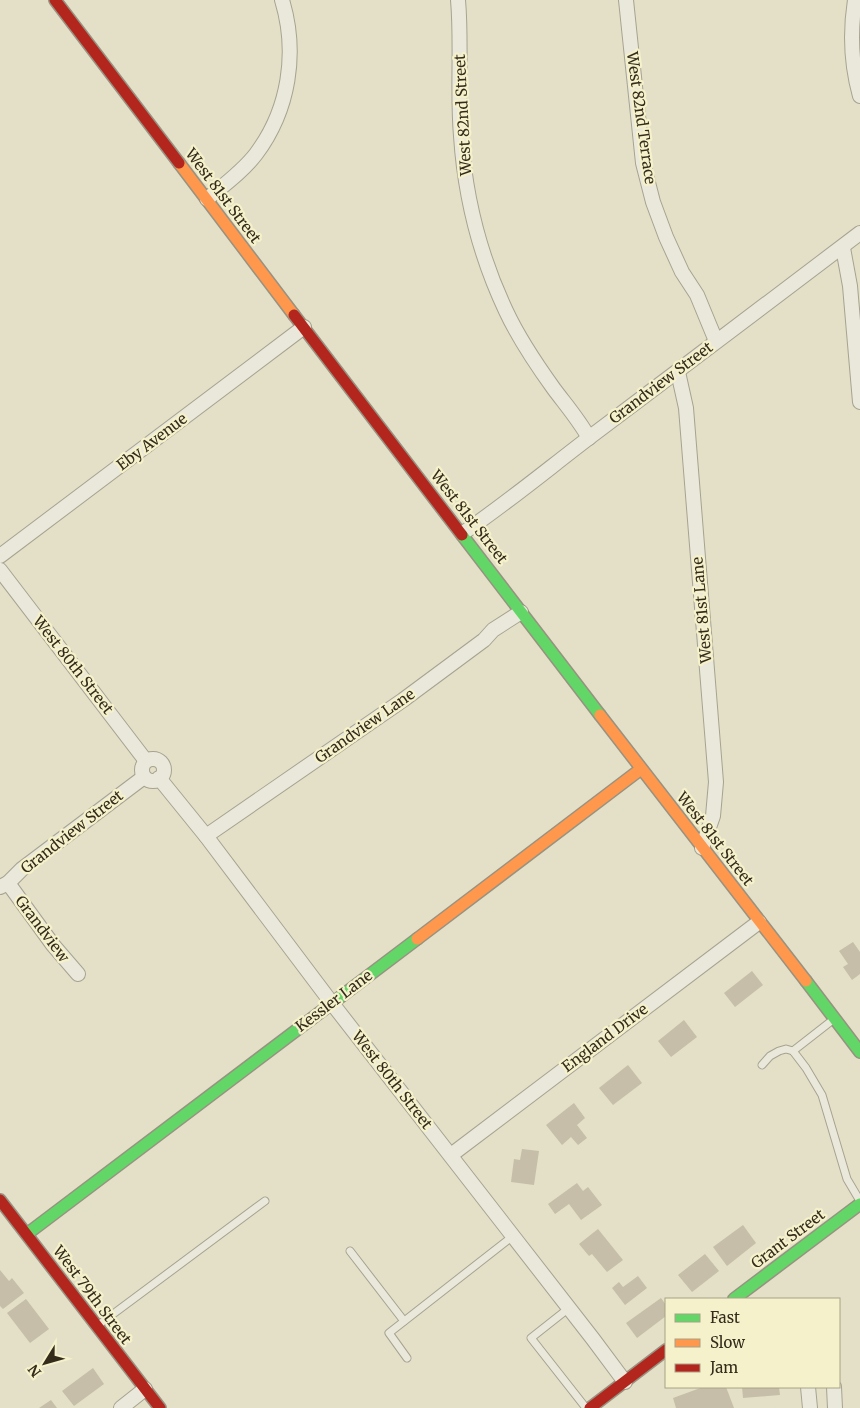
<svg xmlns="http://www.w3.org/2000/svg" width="860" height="1408" font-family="Merriweather,serif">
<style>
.building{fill:#c6bea8}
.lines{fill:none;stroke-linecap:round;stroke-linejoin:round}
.lane-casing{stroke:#a7a391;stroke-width:9}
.street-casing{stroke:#a7a391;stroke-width:16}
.fast-casing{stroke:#979281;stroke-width:14}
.slow-casing{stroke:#979281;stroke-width:14}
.jam-casing{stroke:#979281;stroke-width:14}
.lane{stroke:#eae8da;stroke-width:7}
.street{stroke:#eae8da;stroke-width:14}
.fast{stroke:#63d668;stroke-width:11}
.slow{stroke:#ff974d;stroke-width:11}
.jam{stroke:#b3261e;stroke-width:11}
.labels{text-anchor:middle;stroke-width:4.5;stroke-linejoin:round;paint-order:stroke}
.street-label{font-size:15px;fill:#342b1b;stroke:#f5f1cb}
</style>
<rect width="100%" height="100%" fill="#e3e0c7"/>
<g class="building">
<path d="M853 942 860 952V974L852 980 843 967 848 964 839 951Z"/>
<path d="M752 971 763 985 735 1007 724 993Z"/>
<path d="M684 1020 697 1037 671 1057 658 1041Z"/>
<path d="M628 1065 642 1083 613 1105 599 1088Z"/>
<path d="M574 1103 585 1118 577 1125 587 1138 578 1145 571 1137 562 1145 546 1125Z"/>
<path d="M522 1149 539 1151 534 1185 511 1182 514 1159 520 1160Z"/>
<path d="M577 1183 583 1191 588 1187 602 1205 581 1220 569 1204 555 1214 548 1204Z"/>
<path d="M743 1225 756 1243 727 1266 713 1247Z"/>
<path d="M598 1229 623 1260 607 1272 592 1254 589 1256 579 1244Z"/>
<path d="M705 1254 719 1271 692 1292 678 1275Z"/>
<path d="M0 1270 9 1281 12 1278 24 1293 3 1309 0 1306Z"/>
<path d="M638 1276 647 1288 625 1305 612 1288 619 1282 623 1287Z"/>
<path d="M661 1298 666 1305V1316L637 1338 626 1323Z"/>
<path d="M26 1299 49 1329 30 1343 7 1313Z"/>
<path d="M93 1368 104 1384 74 1406 62 1391Z"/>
<path d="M703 1387H726L734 1408H676L673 1398Z"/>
<path d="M742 1387H779L780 1395 743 1398Z"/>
<path d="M51 1400 57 1408H39Z"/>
</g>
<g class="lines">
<g class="lane-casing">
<g id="lane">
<path d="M793 1051 834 1019"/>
<path d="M762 1065 770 1056 779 1051 786 1049 793 1051 806 1068 822 1095 847 1179 860 1201"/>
<path d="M350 1251 404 1321"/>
<path d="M569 1308 531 1338 586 1408"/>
<path d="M97 1326 265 1201"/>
<path d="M407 1358 389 1333 513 1236"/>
</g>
</g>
<g class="street-casing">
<g id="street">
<path d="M458 0C462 45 457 91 461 136 465 197 480 256 506 311 519 339 536 364 554 389 566 405 579 420 589 438"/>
<path d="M626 0 643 163 653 202 666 237 682 272 697 295 716 341"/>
<path d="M855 0C850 32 851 64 860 96"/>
<path d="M207 199C224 185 243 171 256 154 289 110 298 53 282 0"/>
<path d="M843 248 850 286 860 402"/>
<path d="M678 372 686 408 716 782 713 816 702 848"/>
<path d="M463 533C507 503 548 469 590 437 680 369 770 302 860 233"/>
<path d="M0 556 304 327"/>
<path d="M0 570 146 761"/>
<circle cx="153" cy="770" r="11"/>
<path d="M159 778 206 836 331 1002 593 1339 625 1382"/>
<path d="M206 836 403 700 484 640 493 630 521 612"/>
<path d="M8 883 53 945 78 974"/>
<path d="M0 887 8 883 22 869 144 777"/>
<path d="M451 1155 759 922"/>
<path d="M808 1387 810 1408"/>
<path d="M834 1387 835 1408"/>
<path d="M121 1408 145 1389"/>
</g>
</g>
<g class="fast-casing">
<g id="fast">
<path d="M462 535 600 715"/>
<path d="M806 981 860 1052"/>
<path d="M27 1234 417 939"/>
<path d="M734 1299 860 1204"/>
</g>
</g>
<g class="slow-casing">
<g id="slow">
<path d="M179 163 294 315"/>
<path d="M600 715 806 981"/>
<path d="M417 939 641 769"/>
</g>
</g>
<g class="jam-casing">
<g id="jam">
<path d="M55 0 179 163"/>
<path d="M294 315 462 535"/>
<path d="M0 1200 160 1408"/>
<path d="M590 1408 666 1350"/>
</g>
</g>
<use href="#lane" class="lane"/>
<use href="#street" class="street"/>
<use href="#fast" class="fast"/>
<use href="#slow" class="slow"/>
<use href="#jam" class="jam"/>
</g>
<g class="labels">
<g class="street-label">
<text transform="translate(463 115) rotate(-93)" y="5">West 82nd Street</text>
<text transform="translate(641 118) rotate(82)" y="5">West 82nd Terrace</text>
<text transform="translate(223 196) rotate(53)" y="5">West 81st Street</text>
<text transform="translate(661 383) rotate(-37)" y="5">Grandview Street</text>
<text transform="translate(152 442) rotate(-37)" y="5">Eby Avenue</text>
<text transform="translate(469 517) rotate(52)" y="5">West 81st Street</text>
<text transform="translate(702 610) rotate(-95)" y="5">West 81st Lane</text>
<text transform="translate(73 665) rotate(52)" y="5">West 80th Street</text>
<text transform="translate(365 726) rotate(-35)" y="5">Grandview Lane</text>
<text transform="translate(72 832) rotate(-38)" y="5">Grandview Street</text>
<text transform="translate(715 839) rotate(52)" y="5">West 81st Street</text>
<text transform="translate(42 929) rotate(53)" y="5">Grandview</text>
<text transform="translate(334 1001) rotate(-37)" y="5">Kessler Lane</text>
<text transform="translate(605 1038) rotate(-37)" y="5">England Drive</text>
<text transform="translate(392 1080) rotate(52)" y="5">West 80th Street</text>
<text transform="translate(788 1239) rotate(-37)" y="5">Grant Street</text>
<text transform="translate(92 1295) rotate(53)" y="5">West 79th Street</text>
</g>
</g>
<rect x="665" y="1298" width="175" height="90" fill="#f5f1cb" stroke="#a8a285"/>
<rect x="675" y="1314" width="25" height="8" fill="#63d668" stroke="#a8a285"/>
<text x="710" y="1323" font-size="15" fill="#342b1b">Fast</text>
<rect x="675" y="1339" width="25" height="8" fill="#ff974d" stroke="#a8a285"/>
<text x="710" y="1348" font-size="15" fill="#342b1b">Slow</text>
<rect x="675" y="1364" width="25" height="8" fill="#b3261e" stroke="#a8a285"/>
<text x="710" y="1373" font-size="15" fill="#342b1b">Jam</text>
<g transform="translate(45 1363) rotate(233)" stroke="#f5f1cb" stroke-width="4" paint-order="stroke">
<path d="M0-4L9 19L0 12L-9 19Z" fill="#342b1b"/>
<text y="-8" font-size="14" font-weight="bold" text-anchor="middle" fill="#342b1b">N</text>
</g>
</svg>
